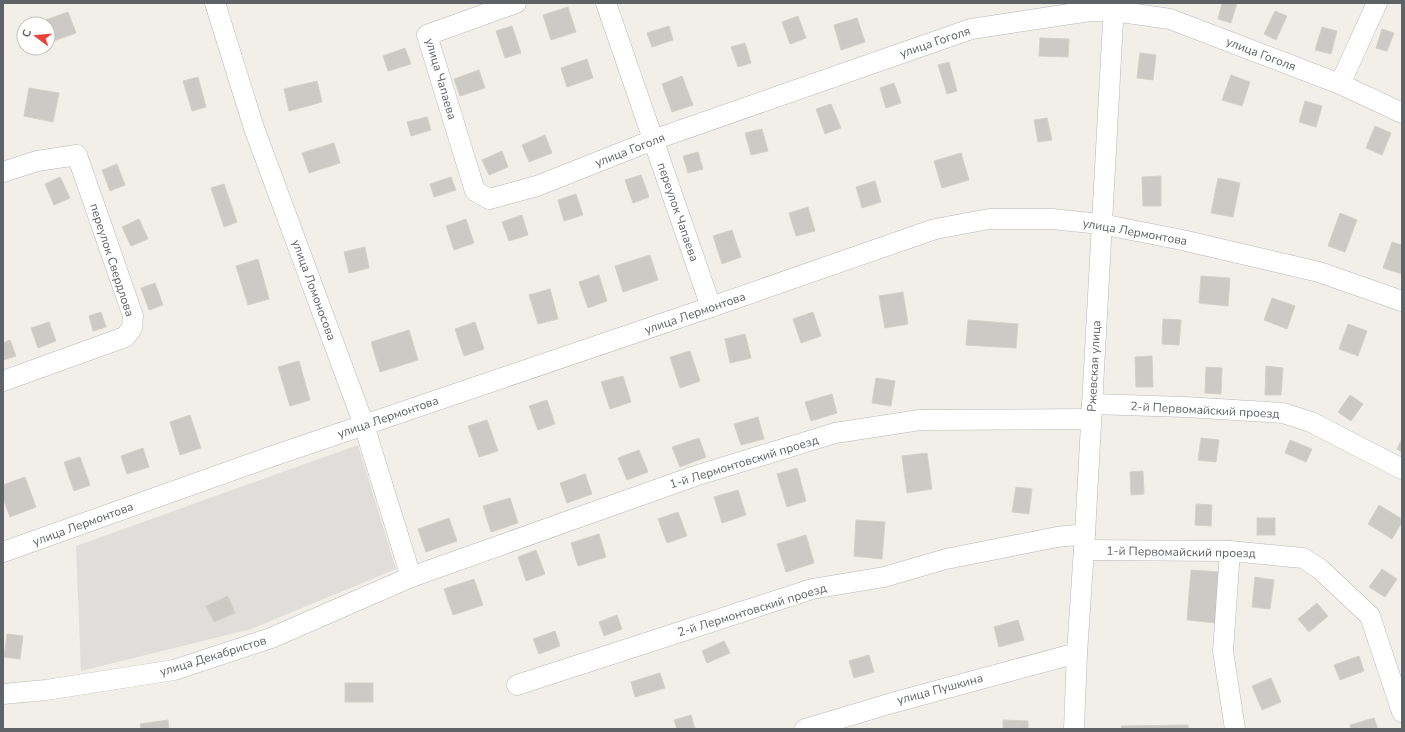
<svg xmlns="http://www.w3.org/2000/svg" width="1405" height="732" font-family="'Nunito Sans',sans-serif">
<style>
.industrial{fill:#e0deda}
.building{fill:#cccac5;stroke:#d6d1c6}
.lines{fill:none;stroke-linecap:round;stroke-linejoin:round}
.minor-casing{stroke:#b5b8bc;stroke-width:21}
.minor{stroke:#fff;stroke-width:20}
.labels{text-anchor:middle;stroke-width:3;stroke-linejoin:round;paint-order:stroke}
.street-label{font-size:12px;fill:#5f6368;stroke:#fff}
</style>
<rect width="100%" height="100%" fill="#f1efe8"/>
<path class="industrial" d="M358 445 396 569 251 629 81 671 76 546Z"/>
<g class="building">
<path d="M1222 3H1237L1231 23 1218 19Z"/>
<path d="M568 7 576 32 551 40 543 15Z"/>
<path d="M1275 11 1287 16 1276 40 1264 34Z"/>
<path d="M68 12 76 33 48 43V24H40V22Z"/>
<path d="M798 16 806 38 790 44 782 22Z"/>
<path d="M857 18 865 42 841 50 834 25Z"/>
<path d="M512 26 521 53 505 58 496 31Z"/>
<path d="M669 26 673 40 652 47 647 33Z"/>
<path d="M1322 27 1337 31 1331 54 1315 50Z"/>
<path d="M1382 29 1394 33 1387 51 1376 48Z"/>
<path d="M1040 38 1069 39 1068 57 1039 56Z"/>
<path d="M745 43 751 63 738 67 731 47Z"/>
<path d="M405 48 411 64 388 71 383 56Z"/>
<path d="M1140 53 1156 55 1153 80 1137 78Z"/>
<path d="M587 59 593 78 567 87 561 68Z"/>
<path d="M949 62 957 91 947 94 938 65Z"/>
<path d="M479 70 485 88 460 96 454 79Z"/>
<path d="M1231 75 1250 82 1242 106 1222 100Z"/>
<path d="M682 76 693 105 672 112 662 84Z"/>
<path d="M198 77 206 107 192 111 183 81Z"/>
<path d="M317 81 322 102 289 111 284 89Z"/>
<path d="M894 83 901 103 886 108 880 88Z"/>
<path d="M29 88 59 93 53 122 24 116Z"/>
<path d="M1305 101 1322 106 1316 127 1299 122Z"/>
<path d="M831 104 841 128 825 134 816 109Z"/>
<path d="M427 117 431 130 411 136 407 122Z"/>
<path d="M1047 118 1052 140 1038 142 1034 120Z"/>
<path d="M1375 126 1391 133 1382 155 1366 148Z"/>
<path d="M762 129 768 151 751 155 745 133Z"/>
<path d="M545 135 552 153 529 162 522 145Z"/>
<path d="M334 143 340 163 309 173 302 153Z"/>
<path d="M502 151 508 167 489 175 482 160Z"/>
<path d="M698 152 703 169 688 173 683 156Z"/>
<path d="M961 153 969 180 942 188 934 161Z"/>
<path d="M117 164 125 185 110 191 102 170Z"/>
<path d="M641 175 649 197 633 203 625 180Z"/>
<path d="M1161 176V206H1143L1142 177Z"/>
<path d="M60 177 70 198 54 205 45 184Z"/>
<path d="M451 177 456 190 434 197 430 184Z"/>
<path d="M1218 178 1240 183 1233 217 1211 213Z"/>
<path d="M875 181 881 202 862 208 856 187Z"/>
<path d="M224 184 237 222 224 227 211 188Z"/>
<path d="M576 194 583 215 564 221 558 200Z"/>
<path d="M808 207 815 231 796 236 789 213Z"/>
<path d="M1340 213 1357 220 1345 252 1328 246Z"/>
<path d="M522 215 528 235 509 241 502 222Z"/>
<path d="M139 219 148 239 131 246 122 227Z"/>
<path d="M466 219 474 243 454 250 446 226Z"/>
<path d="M732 230 741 257 722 264 713 236Z"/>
<path d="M1392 242 1402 245V274L1383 268Z"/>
<path d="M365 247 369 268 349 273 344 252Z"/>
<path d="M650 255 658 280 623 292 615 266Z"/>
<path d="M258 259 269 299 248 305 236 266Z"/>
<path d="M599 275 607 301 588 308 579 282Z"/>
<path d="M1201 276 1230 278 1228 306 1199 303Z"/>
<path d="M155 283 163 305 149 310 141 288Z"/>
<path d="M550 289 558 319 538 324 529 295Z"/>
<path d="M903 292 908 324 885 328 879 296Z"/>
<path d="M1272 298 1295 306 1287 329 1264 320Z"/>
<path d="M101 312 106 327 93 331 89 316Z"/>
<path d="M813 312 821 336 801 343 793 319Z"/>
<path d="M1163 319 1181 320 1179 345 1162 344Z"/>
<path d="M968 320 1018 324 1016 348 966 345Z"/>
<path d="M49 322 56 341 38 348 31 328Z"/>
<path d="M475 322 484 349 464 356 455 329Z"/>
<path d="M1348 324 1367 331 1358 356 1339 349Z"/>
<path d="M409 330 418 360 380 372 371 342Z"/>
<path d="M745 334 751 358 730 363 725 339Z"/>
<path d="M10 340 16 356 3 360V343Z"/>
<path d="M690 351 700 381 680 388 670 357Z"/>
<path d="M1152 356 1153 387H1136L1135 357Z"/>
<path d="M299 361 310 400 290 406 278 367Z"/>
<path d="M1266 366 1283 368 1281 395H1265Z"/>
<path d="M1206 367 1222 368 1221 394 1205 393Z"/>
<path d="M623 376 631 402 610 409 601 382Z"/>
<path d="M876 378 895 381 891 406 872 403Z"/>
<path d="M832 394 837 413 811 421 805 402Z"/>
<path d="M1350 395 1363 404 1351 421 1338 412Z"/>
<path d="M547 400 555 424 538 430 529 406Z"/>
<path d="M190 415 201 448 180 455 170 422Z"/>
<path d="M758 417 764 439 741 445 734 424Z"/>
<path d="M487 420 498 451 479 457 468 426Z"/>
<path d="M699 438 706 457 680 467 672 447Z"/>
<path d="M1201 438 1219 440 1216 462 1198 460Z"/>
<path d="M1402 439V452L1397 449Z"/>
<path d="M1290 440 1312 449 1306 462 1285 453Z"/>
<path d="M143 448 149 467 127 474 121 456Z"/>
<path d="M639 450 648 472 627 480 618 458Z"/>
<path d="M927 453 932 489 907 493 902 456Z"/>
<path d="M80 457 90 485 74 491 64 462Z"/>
<path d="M797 468 806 501 787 507 777 474Z"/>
<path d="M1143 471 1144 494 1131 495 1130 472Z"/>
<path d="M585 474 592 494 567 503 560 483Z"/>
<path d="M25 477 36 507 10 517 3 498V485Z"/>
<path d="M1016 487 1032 489 1029 514 1012 512Z"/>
<path d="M738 490 746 515 722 523 714 497Z"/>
<path d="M510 498 518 523 491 532 483 506Z"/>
<path d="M1196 504 1212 505 1211 526 1195 525Z"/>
<path d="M1379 505 1402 519V522L1392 539 1368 524Z"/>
<path d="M678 512 687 536 667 543 658 519Z"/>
<path d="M449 518 457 541 426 552 418 529Z"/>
<rect x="1257" y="518" width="18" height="17"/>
<path d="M856 520 885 522 882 559 854 556Z"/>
<path d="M599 534 606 557 578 566 571 543Z"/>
<path d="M806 535 814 563 786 572 777 544Z"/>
<path d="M536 550 545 574 526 581 518 557Z"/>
<path d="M1382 569 1397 579 1385 597 1369 587Z"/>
<path d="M1191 570 1220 572 1216 623 1187 620Z"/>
<path d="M1255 577 1274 580 1270 609 1252 607Z"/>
<path d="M474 579 483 605 453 615 444 589Z"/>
<path d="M228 596 235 613 214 622 206 606Z"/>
<path d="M1317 603 1328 616 1309 632 1298 619Z"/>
<path d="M617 615 622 629 604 636 599 622Z"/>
<path d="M1018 620 1024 640 999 647 994 627Z"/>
<path d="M555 631 560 646 539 654 533 639Z"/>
<path d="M7 634 23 636 20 659 4 657Z"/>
<path d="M724 641 730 653 707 663 702 651Z"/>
<path d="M869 655 874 672 854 678 849 661Z"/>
<path d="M1359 656 1364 671 1340 680 1334 665Z"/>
<path d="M660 673 665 688 635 697 631 682Z"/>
<path d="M1271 678 1281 702 1262 710 1252 686Z"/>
<rect x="345" y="683" width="28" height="19"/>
<path d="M691 715 695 729H677L674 720Z"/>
<path d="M1374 718 1378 729H1351L1350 725Z"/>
<path d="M168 720 169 729H141L140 724Z"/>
<path d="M1003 720 1028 721V729H1003Z"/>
<path d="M1188 725V729H1122L1121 726Z"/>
</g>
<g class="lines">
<g class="minor-casing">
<g id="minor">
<path d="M215 3 254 128 364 425 411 577"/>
<path d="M516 3 427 35 475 191 489 199 537 186 653 140 971 29 1090 11H1114L1170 19 1340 84 1402 113"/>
<path d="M606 3 711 307"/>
<path d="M1340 84 1377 3"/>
<path d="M3 172 37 161 77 155 133 316 132 328 125 337 3 381"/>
<path d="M1092 404 1185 407 1283 413 1311 422 1402 469"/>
<path d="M1084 550 1230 551 1303 558 1320 569 1370 616 1402 712"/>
<path d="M1230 551 1223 651 1235 729"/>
<path d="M3 552 267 458 711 307 935 229 989 219H1052L1101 224 1182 240 1319 272 1402 301"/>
<path d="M517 685 812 589 884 577 946 559 1057 537 1085 534"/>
<path d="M3 694 46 690 174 670 271 638 411 577 695 476 835 433 920 420 1091 419"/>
<path d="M805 729 892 703 1077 653"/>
<path d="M1074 729 1077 653 1085 534 1114 3"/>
</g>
</g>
<use href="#minor" class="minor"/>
</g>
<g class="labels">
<g class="street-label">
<text transform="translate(935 42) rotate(-19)" y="4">улица Гоголя</text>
<text transform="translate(1261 54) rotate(21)" y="4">улица Гоголя</text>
<text transform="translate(441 79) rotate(74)" y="4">улица Чапаева</text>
<text transform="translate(630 150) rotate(-21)" y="4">улица Гоголя</text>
<text transform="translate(678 212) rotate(71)" y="4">переулок Чапаева</text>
<text transform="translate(1135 232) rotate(10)" y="4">улица Лермонтова</text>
<text transform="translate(112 260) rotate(72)" y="4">переулок Свердлова</text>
<text transform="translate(314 290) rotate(70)" y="4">улица Ломоносова</text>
<text transform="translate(695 313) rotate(-19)" y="4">улица Лермонтова</text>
<text transform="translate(1094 366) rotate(-87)" y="4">Ржевская улица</text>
<text transform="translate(1205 410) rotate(3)" y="4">2-й Первомайский проезд</text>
<text transform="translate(388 417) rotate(-19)" y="4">улица Лермонтова</text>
<text transform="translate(744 462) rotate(-17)" y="4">1-й Лермонтовский проезд</text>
<text transform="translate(83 524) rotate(-20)" y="4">улица Лермонтова</text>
<text transform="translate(1181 552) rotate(1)" y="4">1-й Первомайский проезд</text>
<text transform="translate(752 610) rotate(-17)" y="4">2-й Лермонтовский проезд</text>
<text transform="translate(213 656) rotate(-17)" y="4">улица Декабристов</text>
<text transform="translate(940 689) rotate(-15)" y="4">улица Пушкина</text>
</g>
</g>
<rect width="1405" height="732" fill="none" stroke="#5f6368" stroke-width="8"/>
<g transform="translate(36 36) rotate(286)"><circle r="19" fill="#ffffff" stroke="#bfc1c3"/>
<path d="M0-3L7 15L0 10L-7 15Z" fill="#ea4335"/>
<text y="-6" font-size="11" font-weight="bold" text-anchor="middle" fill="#5f6368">С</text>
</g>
</svg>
